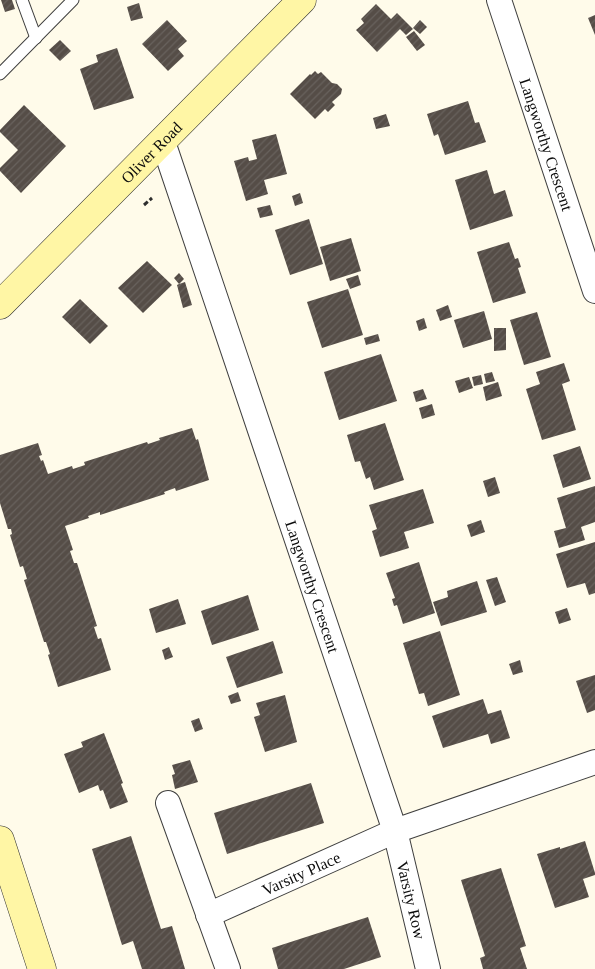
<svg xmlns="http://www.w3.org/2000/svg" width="595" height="969" font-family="Georgia,serif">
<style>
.building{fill:url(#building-hatch)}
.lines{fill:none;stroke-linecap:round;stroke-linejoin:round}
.service-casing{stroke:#3f3f3f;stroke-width:13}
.minor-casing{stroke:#3f3f3f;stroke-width:26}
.secondary-casing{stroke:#2e2e2e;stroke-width:29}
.path{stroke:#2e2e2e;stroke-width:3;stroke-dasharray:5 2.5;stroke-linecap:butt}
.service{stroke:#fff;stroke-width:11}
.minor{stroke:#fff;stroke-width:24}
.secondary{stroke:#fff6a5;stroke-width:28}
.labels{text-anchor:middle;stroke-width:5;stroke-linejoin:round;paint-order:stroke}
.street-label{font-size:16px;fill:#0c0c0c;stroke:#fff}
</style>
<defs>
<pattern id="building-hatch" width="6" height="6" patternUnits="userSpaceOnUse" patternTransform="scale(1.25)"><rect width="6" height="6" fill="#554d47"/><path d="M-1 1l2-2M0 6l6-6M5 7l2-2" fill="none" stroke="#68625d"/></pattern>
</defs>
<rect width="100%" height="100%" fill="#fffbea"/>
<g class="building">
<path d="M1 0H12L15 9 5 12Z"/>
<path d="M139 3 143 18 131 21 127 7Z"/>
<path d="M376 4 391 19 397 13 413 29 406 35 400 29 377 52 356 30 364 23 361 19Z"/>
<path d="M595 15V35L588 18Z"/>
<path d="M167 20 187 41 178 49 184 56 168 71 142 44Z"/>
<path d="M420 20 427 27 420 34 413 28Z"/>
<path d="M414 31 425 45 417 51 406 37Z"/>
<path d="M60 40 71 51 60 61 49 50Z"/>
<path d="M117 48 134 98 94 110 80 69 98 62 96 55Z"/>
<path d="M315 71 318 74 321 72 332 83 337 84 342 89 341 94 332 102 335 105 328 112 325 109 315 119 290 94 310 74 311 75Z"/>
<path d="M468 101 475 123 479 122 486 142 445 155 438 134 434 136 427 114Z"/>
<path d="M24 105 66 146 21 193 0 171V168L18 150 0 132V130Z"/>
<path d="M386 114 390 126 376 129 373 118Z"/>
<path d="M276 134 287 174 264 180 268 194 246 201 234 161 248 157 249 161 257 159 252 140Z"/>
<path d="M487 170 494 194 505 190 513 216 470 230 455 180Z"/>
<path d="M300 193 303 203 295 206 292 196Z"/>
<path d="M270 205 273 215 260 218 257 208Z"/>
<path d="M309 219 323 264 290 275 275 230Z"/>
<path d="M351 238 361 271 330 281 320 247Z"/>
<path d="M509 242 515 259 518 258 521 267 518 268 526 293 493 303 477 252Z"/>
<path d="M147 261 172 285 143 313 118 288Z"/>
<path d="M179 273 184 279 179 284 185 282 192 305 183 308 177 285 179 284 174 278Z"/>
<path d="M358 275 361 285 350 289 346 279Z"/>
<path d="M348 289 363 335 322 348 307 302Z"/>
<path d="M80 299 108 326 90 344 62 317Z"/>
<path d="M448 305 452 317 440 321 436 310Z"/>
<path d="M484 311 492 339 463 348 454 320Z"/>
<path d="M537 312 551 357 524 365 510 320Z"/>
<path d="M424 318 427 328 419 331 416 321Z"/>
<path d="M494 328H506V350L494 351Z"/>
<path d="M378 334 380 341 366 345 364 338Z"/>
<path d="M381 354 397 401 339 420 324 372Z"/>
<path d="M564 363 570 381 562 384 576 430 542 440 526 389 540 384 536 372Z"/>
<path d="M492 372 495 381 486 383 484 374Z"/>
<path d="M481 375 483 384 474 386 472 377Z"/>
<path d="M469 377 473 388 459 393 455 381Z"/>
<path d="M498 382 502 396 486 401 483 387Z"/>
<path d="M423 389 427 399 416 402 413 392Z"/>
<path d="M432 404 435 415 422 419 419 408Z"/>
<path d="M385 423 404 480 374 490 370 477 366 479 360 461 355 462 347 435Z"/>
<path d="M192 428 196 440 198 439 209 480 176 491 175 488 164 492 165 494 100 515V512L88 516 89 518 65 526 73 550 70 551 74 563H77L97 626 94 627 98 639 101 638 111 670 58 687 48 655 50 654 46 642H44L24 580 27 579 23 566 20 567 10 535 12 534 11 529H8L0 503V455L38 443 42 455 39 456 41 461 43 460 48 474 72 466 73 469 85 465 84 462 147 442 148 444 160 440 159 438Z"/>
<path d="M580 446 591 479 563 488 553 455Z"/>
<path d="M495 477 500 493 488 497 483 481Z"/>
<path d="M595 486V522L581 527 585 540 559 548 554 531 566 528 557 498Z"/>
<path d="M423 489 434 523 404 532 409 548 380 557 372 531 377 529 369 505Z"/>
<path d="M481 520 485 532 471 537 467 525Z"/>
<path d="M595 542V593L589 595 585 583 567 588 556 554Z"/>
<path d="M419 562 435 613 403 624 397 605 394 606 392 599 395 598 386 573Z"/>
<path d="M497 577 506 602 495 606 486 580Z"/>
<path d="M477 581 487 612 441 626 433 602 448 597 447 591Z"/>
<path d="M248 595 259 630 212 645 201 611Z"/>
<path d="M178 599 186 624 156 633 149 609Z"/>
<path d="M567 608 571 620 559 624 555 612Z"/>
<path d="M440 631 460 695 428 706 424 693 419 694 403 643Z"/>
<path d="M273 641 283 673 237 688 226 657Z"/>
<path d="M169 647 173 657 165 660 162 650Z"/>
<path d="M520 660 523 672 513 675 509 664Z"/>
<path d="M595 675V710L587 713 576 681Z"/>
<path d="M238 692 241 701 231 704 228 696Z"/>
<path d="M285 695 297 742 265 752 254 717 260 715 256 703Z"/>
<path d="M483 699 488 714 501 710 510 738 491 744 488 734 443 748 432 716Z"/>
<path d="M199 718 203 729 195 732 191 721Z"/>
<path d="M104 733 123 783 121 784 128 802 110 809 103 790 100 791 98 785 79 793 64 754 83 747 81 742Z"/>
<path d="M190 760 198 782 175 789 172 775 175 774 172 765Z"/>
<path d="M311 783 324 823 227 854 214 813Z"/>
<path d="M131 836 161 929 172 926 185 969H142L133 941 122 945 92 849Z"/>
<path d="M585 841 595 873V875L583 879 589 897 555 908 537 854 560 847V849Z"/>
<path d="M501 868 526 946 520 948 527 969H483L480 958 485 956 461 880Z"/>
<path d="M368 917 381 957 344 969H278L272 948Z"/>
</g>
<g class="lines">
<g class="service-casing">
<g id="service">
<path d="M22 0 36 38"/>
<path d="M0 74 73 0"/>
</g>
</g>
<g class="minor-casing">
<g id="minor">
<path id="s1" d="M499 0 595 291"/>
<path id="s2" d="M163 142 395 831 428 969"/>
<path d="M168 803 228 969"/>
<path id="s3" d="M208 915 395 831 595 762"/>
</g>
</g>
<g class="secondary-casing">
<g id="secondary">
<path id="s4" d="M0 305 302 0"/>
<path d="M0 840 42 969"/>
</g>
</g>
<path class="path" d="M144 205 152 198"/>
<use href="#service" class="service"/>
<use href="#minor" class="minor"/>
<use href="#secondary" class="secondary"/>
</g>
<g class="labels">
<g class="street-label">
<text dy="6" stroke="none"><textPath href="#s1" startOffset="152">Langworthy Crescent</textPath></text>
<text dy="6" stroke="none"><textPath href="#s4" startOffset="215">Oliver Road</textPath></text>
<text dy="6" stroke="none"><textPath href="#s2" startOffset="469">Langworthy Crescent</textPath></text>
<text dy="6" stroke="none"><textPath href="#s3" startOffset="102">Varsity Place</textPath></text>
<text dy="6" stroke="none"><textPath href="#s2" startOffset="798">Varsity Row</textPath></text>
</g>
</g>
</svg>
